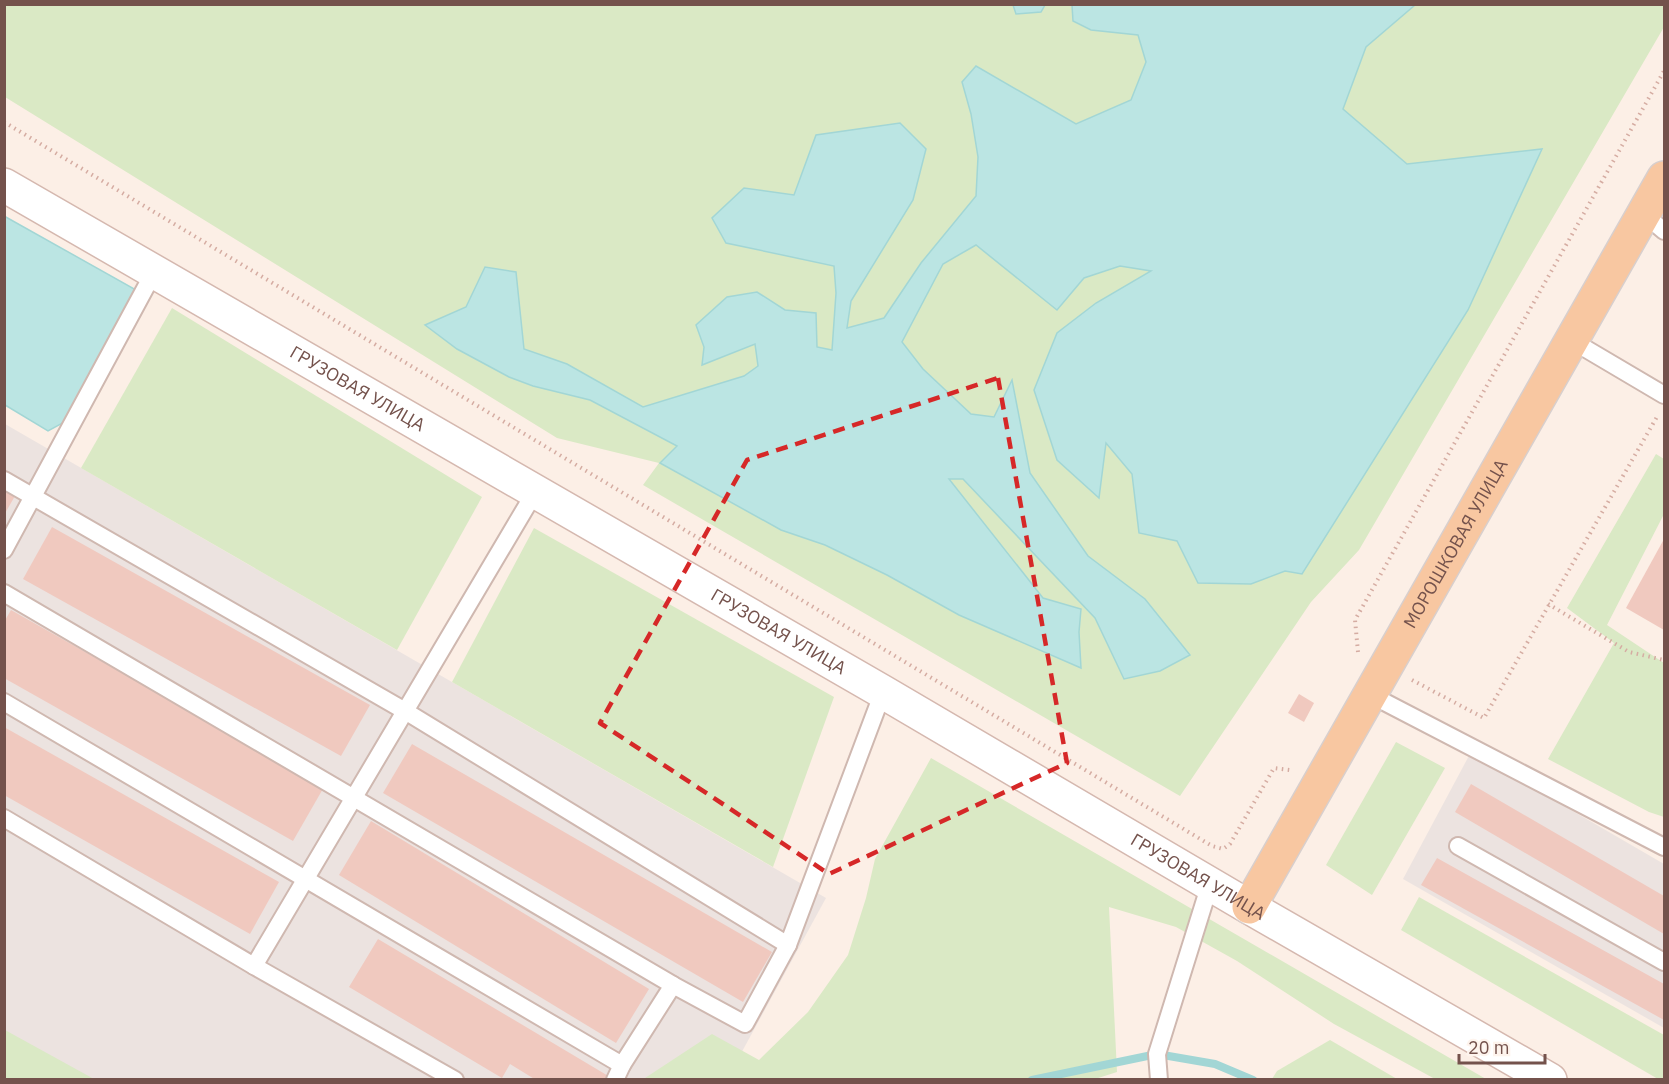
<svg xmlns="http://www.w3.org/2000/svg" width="1669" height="1084" font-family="'IBM Plex Sans',sans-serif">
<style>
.industrial{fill:#ece3e0}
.green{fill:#dae9c5}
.water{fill:#bbe5e3;stroke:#a2d6d5;stroke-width:1.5}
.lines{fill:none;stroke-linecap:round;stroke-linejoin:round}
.stream{stroke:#a2d6d5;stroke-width:8}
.building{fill:#f0c9bf}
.service-casing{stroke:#cfb8b0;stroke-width:20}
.secondary-casing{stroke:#d5b8af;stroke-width:36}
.primary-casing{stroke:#d8cfcd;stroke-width:36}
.path{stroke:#d5aca2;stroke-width:4;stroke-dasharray:1.5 4.5;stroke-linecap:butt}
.service{stroke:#fff;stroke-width:16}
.secondary{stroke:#fff;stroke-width:33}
.primary{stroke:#f8c7a1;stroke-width:33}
.marked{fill:none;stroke:#d62828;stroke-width:4.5;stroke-dasharray:12 8;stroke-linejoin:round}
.labels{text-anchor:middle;stroke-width:5;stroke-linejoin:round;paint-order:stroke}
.street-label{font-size:18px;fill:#74524c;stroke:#fef4ed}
</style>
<rect width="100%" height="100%" fill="#fcefe6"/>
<g class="industrial">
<path d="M5 424 826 898 727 1079 39 1080 5 1060Z"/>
<path d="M1471 752 1664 864V1028L1403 879Z"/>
</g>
<g class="green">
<path d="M1664 4V27L1359 550 1311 602 1180 796 643 485 659 463 557 438 5 97 4 5Z"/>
<path d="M172 308 482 497 397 650 81 468Z"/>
<path d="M1656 454 1664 459V514L1607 625 1664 663V817L1649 812 1548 759 1614 643 1567 608Z"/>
<path d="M534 528 834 697 773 867 452 682Z"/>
<path d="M1396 742 1445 768 1372 895 1326 865Z"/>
<path d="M931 758 1486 1079H1435L1334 1024 1237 961 1176 927 1109 907 1117 1072 1092 1080H642L712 1034 759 1060 808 1012 848 955 866 898 875 859Z"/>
<path d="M1419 897 1664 1035V1079H1658L1401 930Z"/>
<path d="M4 1030H5L94 1079H5Z"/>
<path d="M1330 1040 1397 1079H1272L1277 1071Z"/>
</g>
<g class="water">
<path d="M1013 5V4L1045 5 1041 12 1016 14Z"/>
<path d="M1072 5H1415L1366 47 1343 109 1407 164 1542 149 1468 310 1302 574 1285 571 1251 584 1198 583 1177 541 1139 533 1132 474 1106 443 1099 498 1057 460 1034 390 1057 333 1096 303 1151 271 1120 266 1084 278 1057 310 976 245 943 264 902 342 923 369 971 414 994 417 1012 380 1030 473 1088 556 1145 599 1190 655 1160 671 1124 679 1095 618 963 479H949L1043 598 1081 609 1079 632 1081 668 959 615 887 575 825 545 781 530 660 463 677 446 590 400 533 386 509 377 457 349 425 325 466 307 485 267 516 272 524 349 567 364 643 407 744 376 758 366 755 344 702 365 704 347 696 325 727 297 757 292 785 310 816 313 817 347 832 350 836 293 834 266 726 243 712 218 744 188 794 195 816 135 900 123 926 149 913 200 851 301 847 328 884 318 921 263 976 196 978 157 971 114 962 82 976 66 1076 124 1131 100 1146 62 1138 35 1091 30 1073 21Z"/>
<path d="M4 216 145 295 83 412 48 431 5 405Z"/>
</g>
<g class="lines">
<path class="stream" d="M1032 1080 1157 1054 1215 1064 1253 1080"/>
</g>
<g class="building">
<path d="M4 490 15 496 4 515Z"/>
<path d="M52 527 370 705 341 756 23 579Z"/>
<path d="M1664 539V630L1626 608Z"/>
<path d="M11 610 324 787 293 841 4 678V622Z"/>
<path d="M1299 694 1314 703 1304 722 1288 713Z"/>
<path d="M4 727 279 882 250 934 4 795Z"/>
<path d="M412 744 772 952 743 1002 383 793Z"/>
<path d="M1471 784 1664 896V934L1455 812Z"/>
<path d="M371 821 649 989 616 1043 339 875Z"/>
<path d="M1437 858 1664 984V1020L1421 885Z"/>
<path d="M378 939 610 1077 608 1080H536L510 1064 502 1078 349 987Z"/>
</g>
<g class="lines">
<g class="service-casing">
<g id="service">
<path d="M1644 214 1664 231"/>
<path d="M1571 340 1664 395"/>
<path d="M4 480 405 711 788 945"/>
<path d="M4 550 154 272"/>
<path d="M4 593 673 985 745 1024 788 945 883 692"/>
<path d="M1369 694 1664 847"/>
<path d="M4 702 622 1065 673 985"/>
<path d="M4 818 254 966 455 1080"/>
<path d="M1458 846 1664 962"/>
<path d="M254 966 535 492"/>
<path d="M615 1080 622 1065"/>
<path d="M1159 1080 1157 1054 1210 884"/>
</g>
</g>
<g class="secondary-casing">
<g id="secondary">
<path id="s1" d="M4 185 883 692 1249 907 1550 1080"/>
</g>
</g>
<g class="primary-casing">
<g id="primary">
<path id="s2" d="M1249 907 1664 178"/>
</g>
</g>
<g class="path">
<path d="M4 122 1212 846 1223 849 1230 844 1274 768 1290 770"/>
<path d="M1548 604 1629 652 1664 660"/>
<path d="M1358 652 1355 620 1664 71"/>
<path d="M1412 680 1484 718 1658 415"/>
</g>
<use href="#service" class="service"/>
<use href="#secondary" class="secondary"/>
<use href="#primary" class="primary"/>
</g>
<path class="marked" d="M998 378 1067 763 829 874 600 723 747 460Z"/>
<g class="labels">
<g class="street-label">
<text dy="6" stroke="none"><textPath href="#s1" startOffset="408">ГРУЗОВАЯ УЛИЦА</textPath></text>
<text dy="6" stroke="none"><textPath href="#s2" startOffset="418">МОРОШКОВАЯ УЛИЦА</textPath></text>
<text dy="6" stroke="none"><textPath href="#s1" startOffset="894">ГРУЗОВАЯ УЛИЦА</textPath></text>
<text dy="6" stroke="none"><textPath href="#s1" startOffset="1380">ГРУЗОВАЯ УЛИЦА</textPath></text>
</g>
</g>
<rect width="1669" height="1084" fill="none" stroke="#74524c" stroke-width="12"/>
<path d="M1459 1054v9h86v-9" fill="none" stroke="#74524c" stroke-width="3"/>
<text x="1468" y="1054" font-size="18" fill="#74524c" stroke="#fef4ed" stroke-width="4.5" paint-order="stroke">20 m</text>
</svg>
